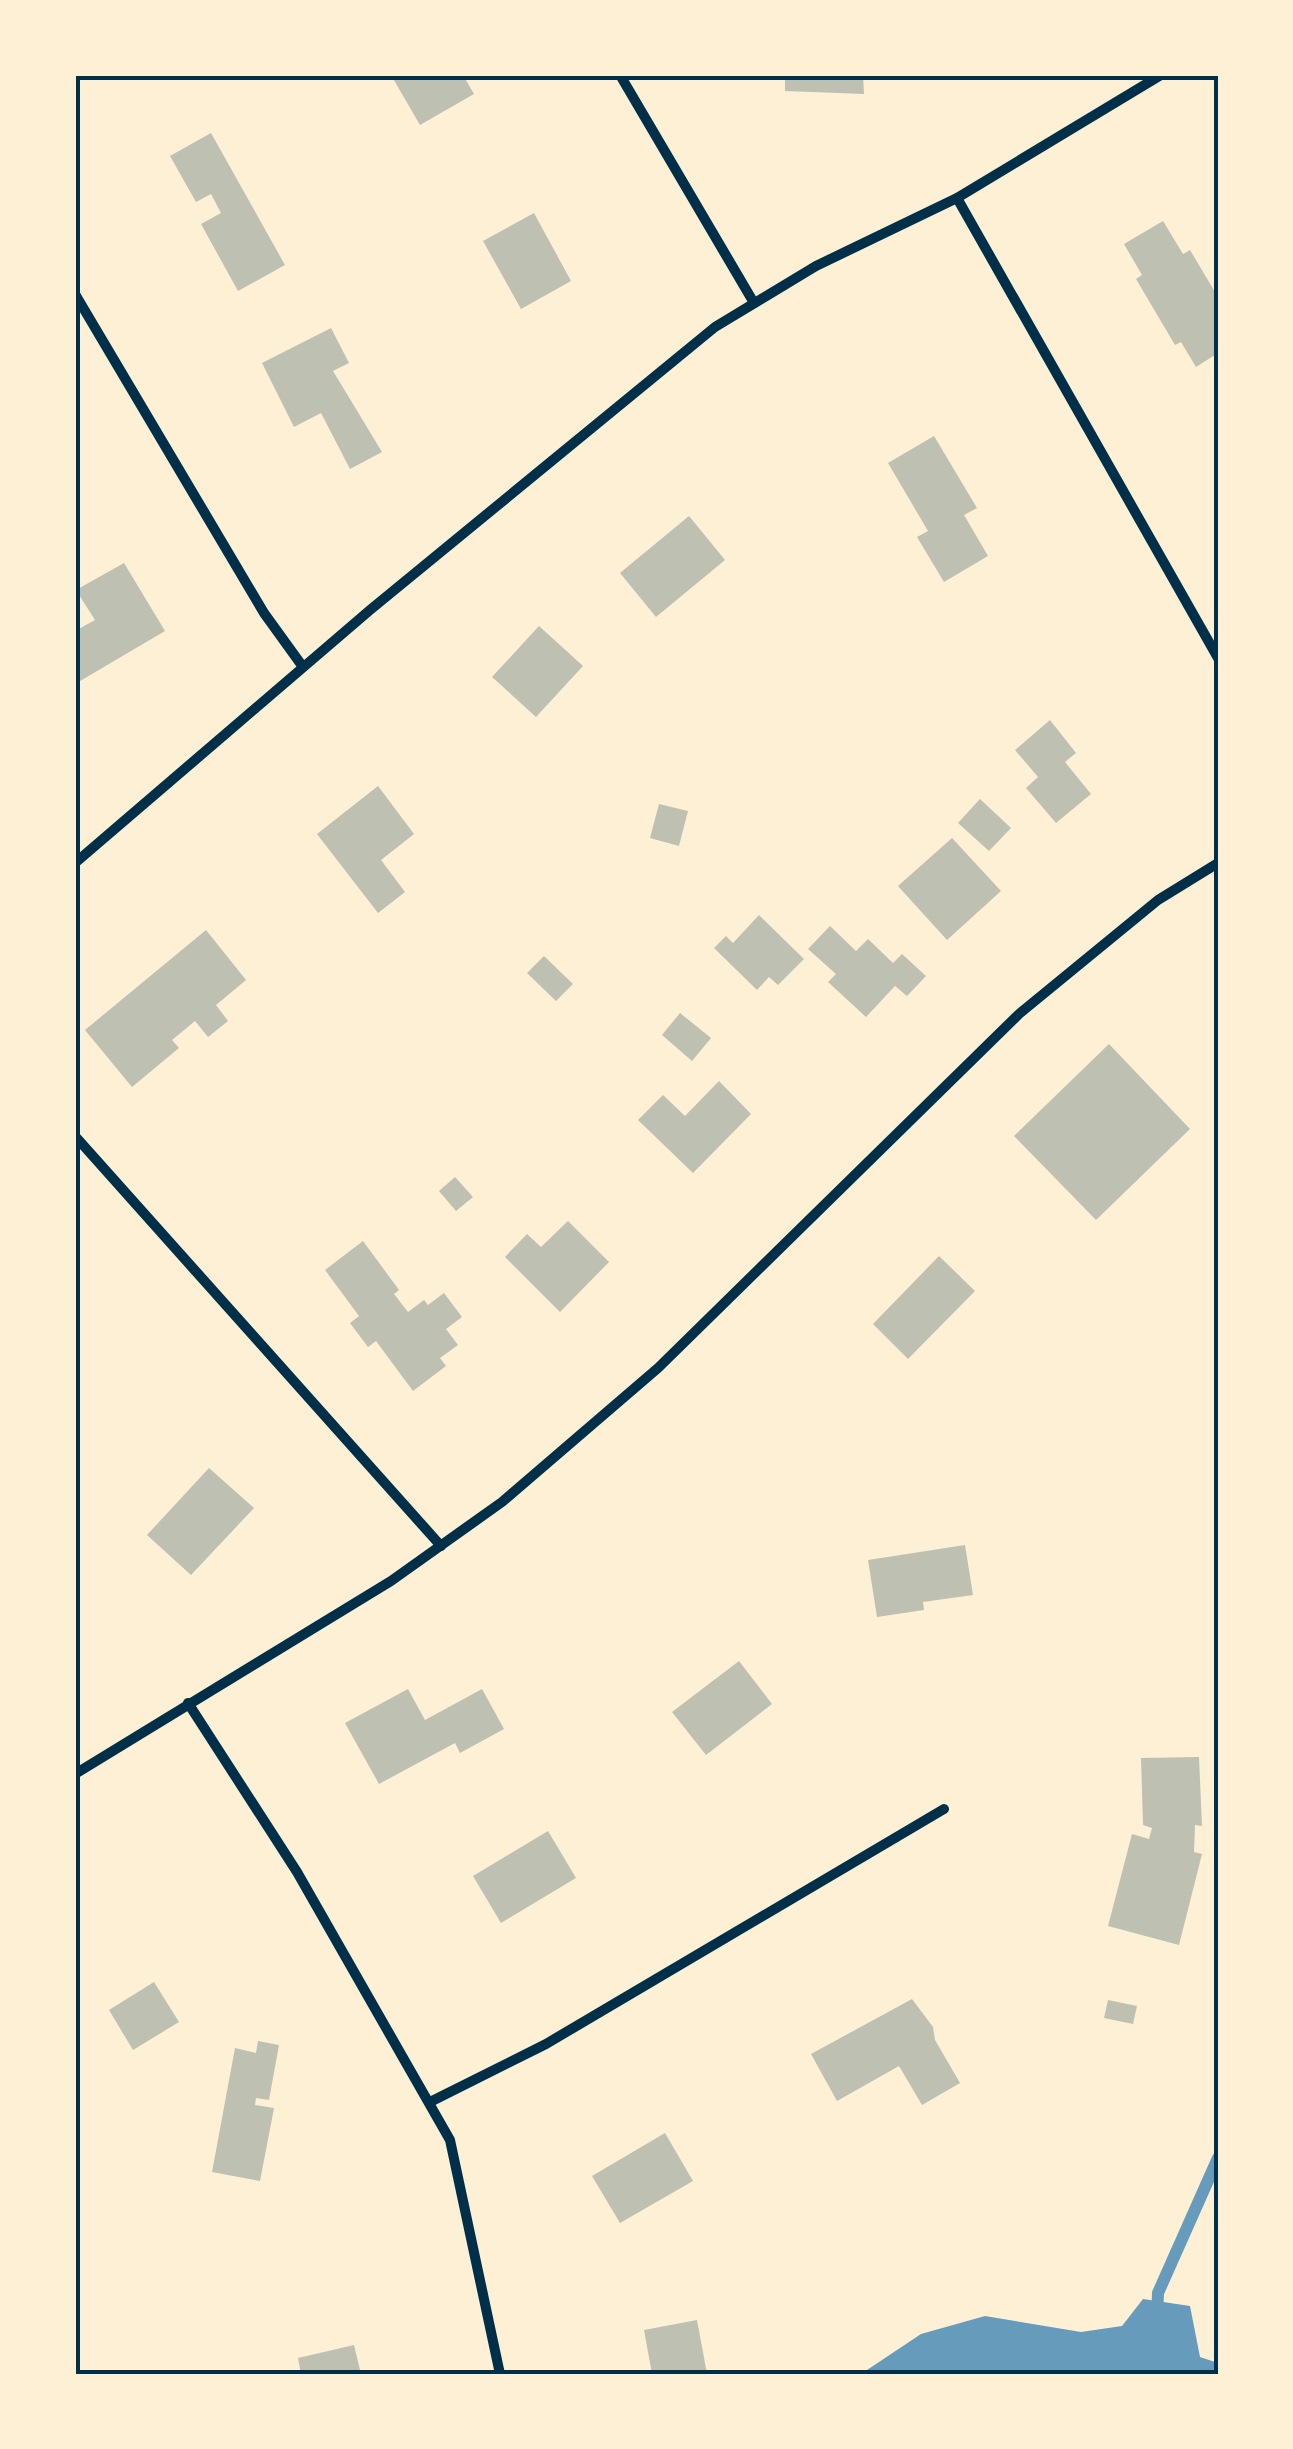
<svg xmlns="http://www.w3.org/2000/svg" width="1293" height="2449" font-family="'Archivo Narrow',sans-serif">
<style>
.water{fill:#669bbc}
.lines{fill:none;stroke-linecap:round;stroke-linejoin:round}
.stream{stroke:#669bbc;stroke-width:12}
.building{fill:#bec0b2}
.minor{stroke:#003049;stroke-width:10}
.neatline{fill:none;stroke:#003049;stroke-width:4}
</style>
<rect width="100%" height="100%" fill="#fdf0d5"/>
<path class="water" d="M1143 2299 1190 2306 1200 2357 1218 2363V2374H861L921 2334 985 2316 1081 2332 1122 2326Z"/>
<g class="lines">
<path class="stream" d="M1157 2317 1158 2293 1218 2158"/>
</g>
<g class="building">
<path d="M391 75H463L474 94 420 125Z"/>
<path d="M785 75H863L864 94 785 91Z"/>
<path d="M211 133 285 265 238 291 201 224 221 213 211 194 196 202 170 156Z"/>
<path d="M534 213 571 281 521 309 483 241Z"/>
<path d="M1163 221 1183 254 1190 250 1218 297V353L1196 367 1181 342 1175 345 1136 279 1142 275 1124 244Z"/>
<path d="M331 328 349 363 333 371 382 452 350 469 321 413 294 427 262 363Z"/>
<path d="M934 436 977 508 964 515 988 556 944 582 917 537 928 531 888 463Z"/>
<path d="M689 516 725 560 656 617 620 573Z"/>
<path d="M124 563 165 631 75 684V631L95 620 76 590Z"/>
<path d="M539 626 583 666 536 717 492 677Z"/>
<path d="M1050 720 1076 753 1065 762 1091 794 1056 823 1026 788 1038 777 1015 750Z"/>
<path d="M378 786 414 834 381 860 405 892 378 913 317 834Z"/>
<path d="M980 799 1011 828 989 851 958 823Z"/>
<path d="M659 804 688 811 679 846 650 838Z"/>
<path d="M952 838 1001 891 947 940 898 886Z"/>
<path d="M759 915 804 959 778 985 769 977 757 990 714 948 726 936 733 943Z"/>
<path d="M830 926 856 951 868 939 893 963 902 954 926 976 907 996 895 986 866 1017 828 982 836 974 808 949Z"/>
<path d="M206 930 246 980 216 1005 228 1021 208 1037 195 1021 172 1040 179 1048 132 1087 85 1030Z"/>
<path d="M544 956 573 984 556 1001 527 973Z"/>
<path d="M680 1013 711 1038 692 1061 662 1035Z"/>
<path d="M1109 1044 1190 1129 1096 1220 1014 1136Z"/>
<path d="M719 1081 751 1114 693 1173 638 1120 663 1095 685 1116Z"/>
<path d="M455 1177 473 1197 456 1211 439 1191Z"/>
<path d="M568 1221 609 1262 560 1312 505 1257 527 1234 541 1247Z"/>
<path d="M363 1241 399 1290 394 1294 408 1312 424 1300 428 1305 444 1293 462 1317 446 1329 458 1345 440 1358 446 1366 413 1391 376 1341 368 1347 350 1323 359 1316 325 1270Z"/>
<path d="M939 1256 975 1291 908 1359 873 1324Z"/>
<path d="M209 1468 254 1508 191 1575 147 1535Z"/>
<path d="M965 1545 973 1595 923 1602 924 1610 877 1617 868 1560Z"/>
<path d="M739 1661 772 1704 706 1755 672 1712Z"/>
<path d="M408 1689 425 1720 482 1689 504 1729 460 1753 455 1743 379 1784 345 1723Z"/>
<path d="M1199 1757 1202 1826 1195 1825 1194 1852 1202 1854 1179 1945 1108 1926 1132 1834 1149 1839 1152 1828 1143 1825 1141 1758Z"/>
<path d="M548 1831 576 1878 501 1923 473 1876Z"/>
<path d="M154 1982 179 2022 133 2050 109 2010Z"/>
<path d="M912 1999 933 2027 935 2040 960 2083 922 2105 899 2066 837 2101 811 2054Z"/>
<path d="M1108 2000 1137 2006 1133 2024 1104 2018Z"/>
<path d="M258 2041 279 2045 269 2100 256 2098 255 2105 274 2108 260 2181 212 2172 235 2048 256 2053Z"/>
<path d="M665 2133 693 2181 620 2223 592 2176Z"/>
<path d="M697 2320 707 2374H652L644 2330Z"/>
<path d="M354 2345 361 2374H301L298 2358Z"/>
</g>
<g class="lines">
<g class="minor">
<path d="M620 75 754 303"/>
<path d="M957 198 1218 658"/>
<path d="M75 294 264 613 303 667"/>
<path d="M75 863 370 610 715 327 816 266 957 198 1161 75"/>
<path d="M75 1136 441 1546"/>
<path d="M188 1703 297 1872 450 2140 500 2374"/>
<path d="M75 1774 391 1581 502 1502 658 1368 1019 1014 1158 900 1218 863"/>
<path d="M430 2102 546 2044 944 1809"/>
</g>
</g>
<rect width="1293" height="2449" fill="none" stroke="#fdf0d5" stroke-width="155"/>
<rect x="78" y="78" width="1138" height="2294" class="neatline"/>
</svg>
